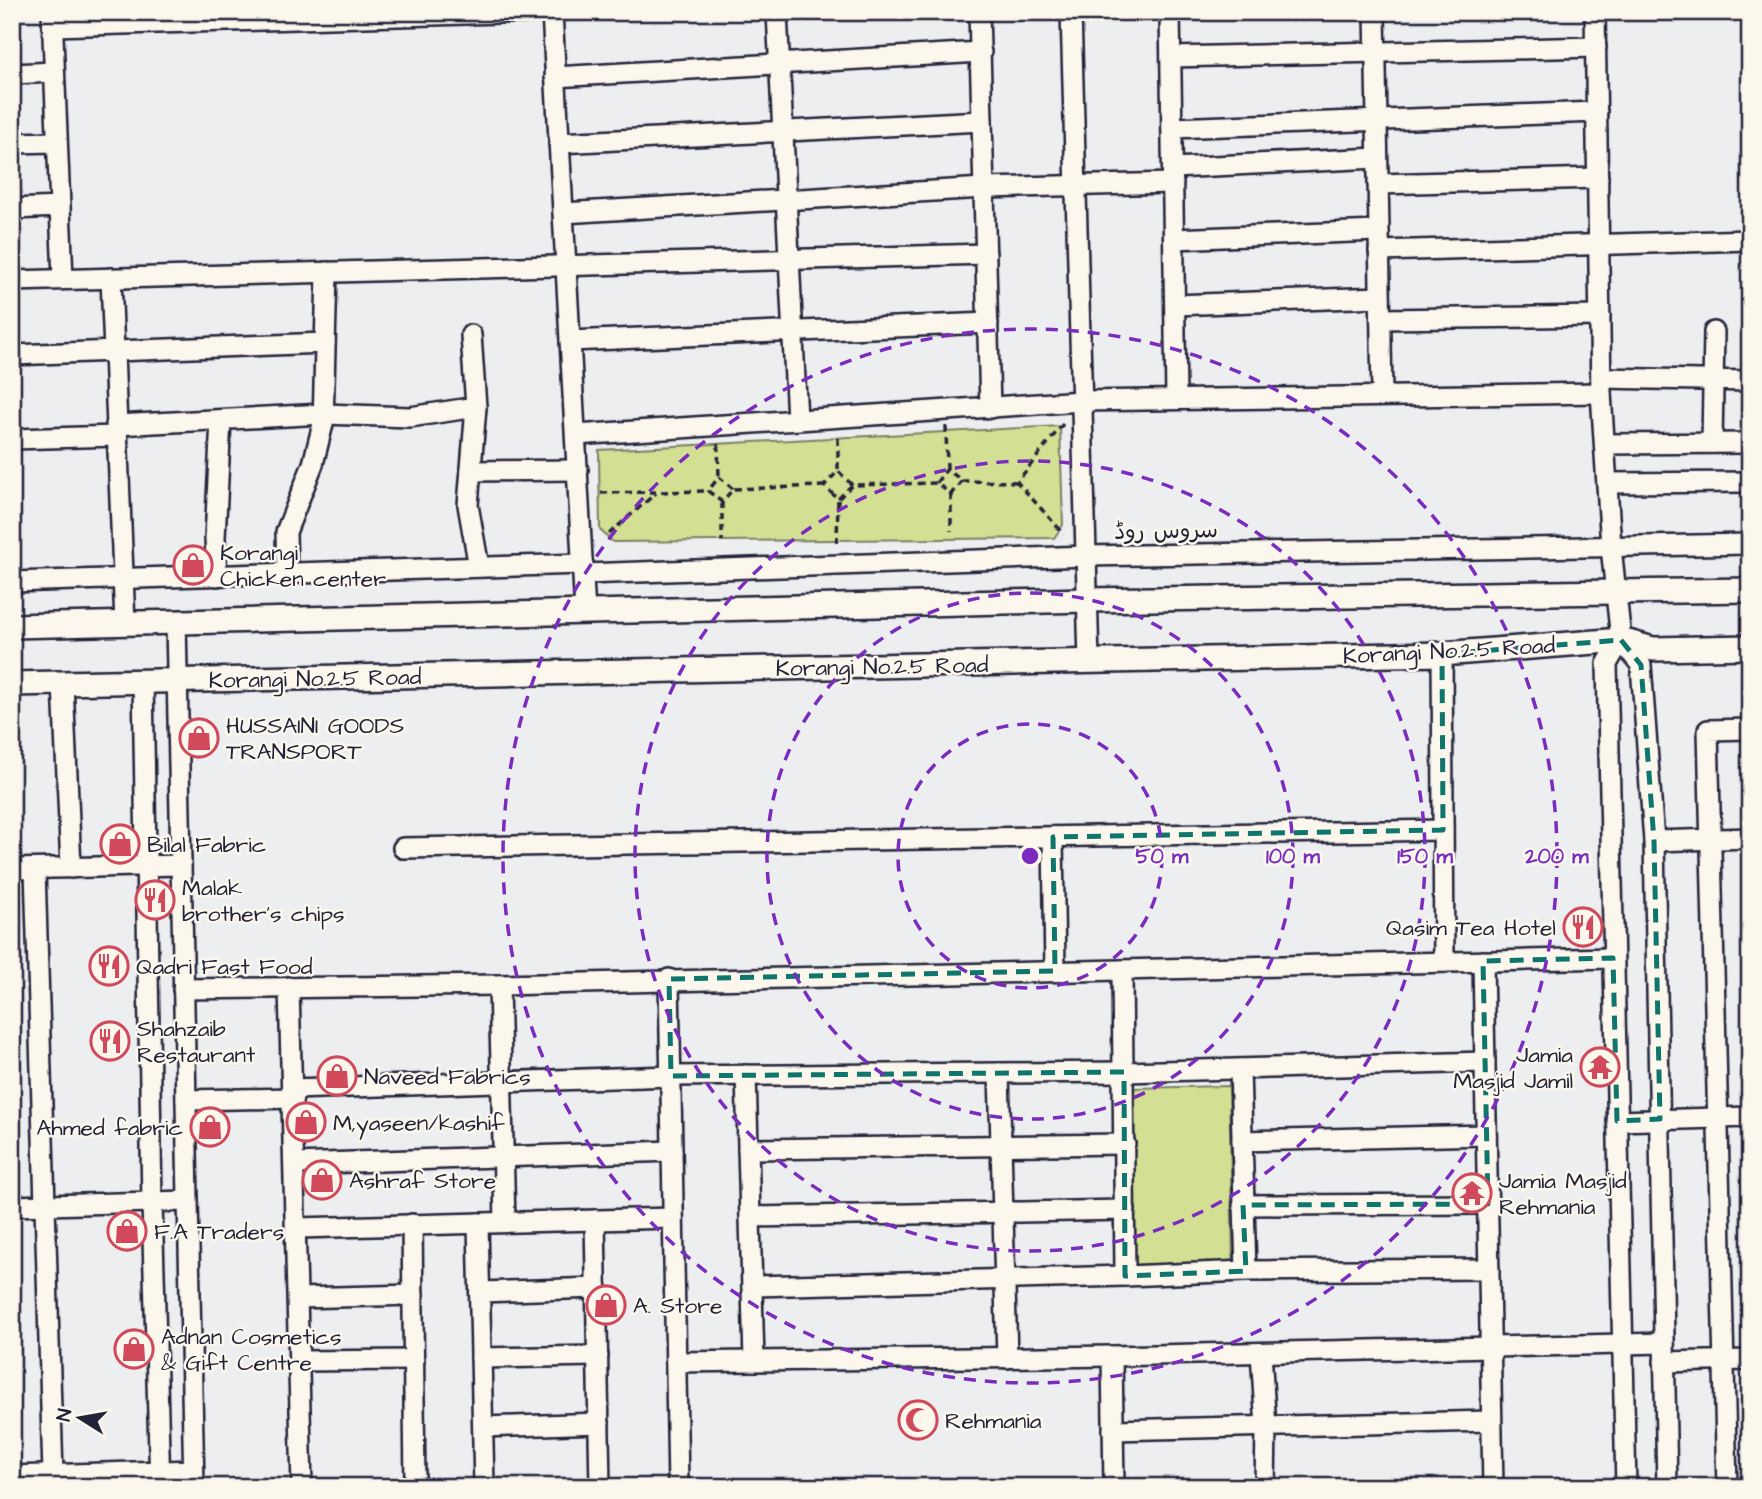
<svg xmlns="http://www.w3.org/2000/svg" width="1762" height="1499" font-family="'Architects Daughter','Playpen Sans Arabic',sans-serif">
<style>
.green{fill:#d3df92;stroke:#7a8066;stroke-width:2}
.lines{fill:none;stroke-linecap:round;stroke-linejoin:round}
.minor-casing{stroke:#22223b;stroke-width:24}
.major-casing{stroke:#22223b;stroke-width:28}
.path{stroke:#22223b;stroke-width:3.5;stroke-dasharray:7 5;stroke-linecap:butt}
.minor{stroke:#fbf7ec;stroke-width:19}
.major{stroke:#fbf7ec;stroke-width:23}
.marked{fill:none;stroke:#0f766e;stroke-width:5;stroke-dasharray:14 9;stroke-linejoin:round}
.ring{fill:none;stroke:#7b2cbf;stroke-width:3.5;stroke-dasharray:12 9}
.labels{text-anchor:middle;stroke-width:5;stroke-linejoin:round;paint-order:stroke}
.street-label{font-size:23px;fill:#22223b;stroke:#fbf7ec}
.poi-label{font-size:23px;fill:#22223b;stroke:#fbf7ec;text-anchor:start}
.centre{fill:#7b2cbf;stroke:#fbf7ec;stroke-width:3.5}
.ring-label{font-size:21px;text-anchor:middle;font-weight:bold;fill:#7b2cbf;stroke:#fbf7ec;stroke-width:5;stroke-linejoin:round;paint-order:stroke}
</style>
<rect width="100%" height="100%" fill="#edeeef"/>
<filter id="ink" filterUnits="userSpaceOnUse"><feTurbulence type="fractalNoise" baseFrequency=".0143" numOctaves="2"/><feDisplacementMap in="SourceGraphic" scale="14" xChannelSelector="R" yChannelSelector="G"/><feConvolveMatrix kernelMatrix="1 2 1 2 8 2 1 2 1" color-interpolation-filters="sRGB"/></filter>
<g filter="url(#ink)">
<g class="green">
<path d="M1060 426 1063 525 1054 538 613 542 600 530 599 450Z"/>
<path d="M1229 1086 1233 1264 1135 1267 1131 1088Z"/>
</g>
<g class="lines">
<g class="minor-casing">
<g id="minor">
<path d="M52 12 63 279"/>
<path d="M552 12 585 613"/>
<path d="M777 12 797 420"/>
<path d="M979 12 990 408"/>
<path d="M1071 12 1089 662"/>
<path d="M1170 12 1176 398"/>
<path d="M1375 12 1382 395"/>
<path d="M1595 12 1601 393 1611 547 1621 640 1641 665 1654 841 1667 1487"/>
<path d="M52 26 539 12"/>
<path d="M1171 57 1596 47"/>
<path d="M12 74 54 72"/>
<path d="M555 77 981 52"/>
<path d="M1172 128 1597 112"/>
<path d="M12 143 57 142"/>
<path d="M559 143 982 121"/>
<path d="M1173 168 1377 158"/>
<path d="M1378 184 1598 178"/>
<path d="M12 209 60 207"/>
<path d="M563 213 984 188 1173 183"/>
<path d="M1174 239 1378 231"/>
<path d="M1379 251 1750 240"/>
<path d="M111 278 125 624"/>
<path d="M12 281 986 254"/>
<path d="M1175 305 1380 297"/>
<path d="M1381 319 1600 316"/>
<path d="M471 335 476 407 468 505 479 567"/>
<path d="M570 341 988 323"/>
<path d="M12 355 325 343"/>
<path d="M1601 378 1750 381"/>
<path d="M116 425 324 414 410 417 476 407"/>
<path d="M576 435 1081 401 1601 393"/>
<path d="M12 439 117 436"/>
<path d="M1712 443 1714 332"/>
<path d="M1605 444 1750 443"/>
<path d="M471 471 578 470"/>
<path d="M1607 483 1750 482"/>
<path d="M287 574 286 532 313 464 323 424 327 272"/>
<path d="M584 574 1086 556 1750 544"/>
<path d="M217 576 215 538 221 420"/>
<path d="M12 582 583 564"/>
<path d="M176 622 194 1487"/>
<path d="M1621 640 1607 664 1626 1487"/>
<path d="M1442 654 1444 962"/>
<path d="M143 681 152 1202 160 1487"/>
<path d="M63 683 71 868"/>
<path d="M1053 837 1055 971"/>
<path d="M1654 841 1750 838"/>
<path d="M403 848 1443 830"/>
<path d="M12 869 180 865"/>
<path d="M35 869 53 1475"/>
<path d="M1483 961 1493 1487"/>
<path d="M1122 970 1125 1276 1246 1271 1240 1069"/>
<path d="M669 979 678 1487"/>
<path d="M499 985 505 1222"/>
<path d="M289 987 302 1487"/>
<path d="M183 989 499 985 1613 958"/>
<path d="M999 1073 1007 1358"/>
<path d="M746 1075 754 1361"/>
<path d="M293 1089 671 1076 1124 1072 1485 1062"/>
<path d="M186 1100 293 1098"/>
<path d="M1617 1121 1750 1117"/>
<path d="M1242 1141 1486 1135"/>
<path d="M748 1149 1125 1144"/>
<path d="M295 1164 672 1151"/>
<path d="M1243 1205 1488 1204"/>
<path d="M12 1206 187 1201"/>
<path d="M750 1217 1125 1210"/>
<path d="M595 1220 600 1487"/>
<path d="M478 1223 484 1487"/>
<path d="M412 1224 415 1487"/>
<path d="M297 1228 673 1218"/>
<path d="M1246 1271 1489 1269"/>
<path d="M752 1286 1125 1276"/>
<path d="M480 1292 597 1288"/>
<path d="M298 1298 413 1295"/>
<path d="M1261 1353 1266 1427 1265 1487"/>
<path d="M1112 1356 1114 1487"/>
<path d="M481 1358 598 1356"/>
<path d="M299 1361 414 1360"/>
<path d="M676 1362 1112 1356 1664 1343"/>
<path d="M1664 1362 1750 1360"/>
<path d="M483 1427 599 1423"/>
<path d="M1113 1430 1491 1421"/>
<path d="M12 1476 193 1470"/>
<path d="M1727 1487 1708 730 1750 729"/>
</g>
</g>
<g class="major-casing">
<g id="major">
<path d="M12 626 1087 600 1750 590"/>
<path d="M12 684 1442 654 1621 640 1653 649 1750 647"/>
</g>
</g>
<g class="path">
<path d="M1063 424 1017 482 1064 534"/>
<path d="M946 426 947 469"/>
<path d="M838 438V471"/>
<path d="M718 444 719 477"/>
<path d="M962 481 951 494 936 483 947 469 962 481 1017 482"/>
<path d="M852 485 838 471 824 486 838 499 852 485 936 483"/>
<path d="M733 489 719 477 708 491 722 502 733 489 824 486"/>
<path d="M601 493 708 491"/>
<path d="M951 494V531"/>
<path d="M722 502V541"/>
<path d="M609 534 656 493"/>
<path d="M837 543 838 499"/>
</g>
<use href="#minor" class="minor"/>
<use href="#major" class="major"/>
</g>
</g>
<path class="marked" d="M1621 640 1641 665 1654 841 1660 1119 1617 1121 1613 958 1483 961 1488 1204 1243 1205 1246 1271 1125 1276 1124 1072 671 1076 669 979 1055 971 1053 837 1443 830 1442 654Z"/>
<g class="ring">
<circle cx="1030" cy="856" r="132"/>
<circle cx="1030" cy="856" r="263"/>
<circle cx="1030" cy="856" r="395"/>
<circle cx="1030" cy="856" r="527"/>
</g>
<defs>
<g id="shop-ring" transform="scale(2.0125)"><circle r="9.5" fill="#fbf7ec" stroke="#d1495b" stroke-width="1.5"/><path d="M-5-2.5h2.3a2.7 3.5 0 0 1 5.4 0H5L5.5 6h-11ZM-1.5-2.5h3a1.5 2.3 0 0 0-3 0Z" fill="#d1495b"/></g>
<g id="restaurant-ring" transform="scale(2.0125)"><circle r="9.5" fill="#fbf7ec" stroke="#d1495b" stroke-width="1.5"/><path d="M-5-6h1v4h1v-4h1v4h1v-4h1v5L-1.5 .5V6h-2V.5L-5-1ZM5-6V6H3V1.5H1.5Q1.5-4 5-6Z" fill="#d1495b"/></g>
<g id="temple-ring" transform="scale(2.0125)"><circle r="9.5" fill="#fbf7ec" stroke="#d1495b" stroke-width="1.5"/><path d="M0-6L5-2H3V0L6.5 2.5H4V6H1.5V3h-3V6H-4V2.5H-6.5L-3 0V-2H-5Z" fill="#d1495b"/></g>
<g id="mosque-ring" transform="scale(2.0125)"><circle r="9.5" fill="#fbf7ec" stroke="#d1495b" stroke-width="1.5"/><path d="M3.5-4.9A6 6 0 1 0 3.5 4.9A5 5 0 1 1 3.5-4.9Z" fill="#d1495b"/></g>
</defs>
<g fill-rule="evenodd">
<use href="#shop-ring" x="193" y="565"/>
<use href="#shop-ring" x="199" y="738"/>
<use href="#shop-ring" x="120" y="844"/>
<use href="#restaurant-ring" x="155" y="900"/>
<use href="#restaurant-ring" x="1583" y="927"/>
<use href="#restaurant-ring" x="109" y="966"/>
<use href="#restaurant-ring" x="110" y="1041"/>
<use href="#temple-ring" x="1600" y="1067"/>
<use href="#shop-ring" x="337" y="1076"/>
<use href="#shop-ring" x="306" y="1122"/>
<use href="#shop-ring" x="210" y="1127"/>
<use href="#shop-ring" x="322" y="1180"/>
<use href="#temple-ring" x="1472" y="1193"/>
<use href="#shop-ring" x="127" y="1231"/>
<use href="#shop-ring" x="606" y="1305"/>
<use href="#shop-ring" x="134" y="1349"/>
<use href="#mosque-ring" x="918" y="1420"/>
</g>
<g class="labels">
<g class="street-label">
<text transform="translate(1166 530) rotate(-1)" y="8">سروس روڈ</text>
<text transform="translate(1449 650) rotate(-3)" y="8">Korangi No.2.5 Road</text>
<text transform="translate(882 666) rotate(-1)" y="8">Korangi No.2.5 Road</text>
<text transform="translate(315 678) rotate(-1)" y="8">Korangi No.2.5 Road</text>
</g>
<g class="poi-label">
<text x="220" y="560">Korangi<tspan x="220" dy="26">Chicken center</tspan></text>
<text x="226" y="733">HUSSAINI GOODS<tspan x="226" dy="26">TRANSPORT</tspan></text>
<text x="147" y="852">Bilal Fabric</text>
<text x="182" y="895">Malak<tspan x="182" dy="26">brother's chips</tspan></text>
<text x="1556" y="935" text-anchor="end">Qasim Tea Hotel</text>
<text x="136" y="974">Qadri Fast Food</text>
<text x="137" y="1036">Shahzaib<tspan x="137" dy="26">Restaurant</tspan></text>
<text x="1573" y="1062" text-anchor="end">Jamia<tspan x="1573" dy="26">Masjid Jamil</tspan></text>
<text x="364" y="1084">Naveed Fabrics</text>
<text x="333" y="1130">M,yaseen/kashif</text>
<text x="183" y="1135" text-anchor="end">Ahmed fabric</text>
<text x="349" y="1188">Ashraf Store</text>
<text x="1499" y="1188">Jamia Masjid<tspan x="1499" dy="26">Rehmania</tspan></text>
<text x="154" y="1239">F.A Traders</text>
<text x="633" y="1313">A. Store</text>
<text x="161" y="1344">Adnan Cosmetics<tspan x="161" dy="26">&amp; Gift Centre</tspan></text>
<text x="945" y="1428">Rehmania</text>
</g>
</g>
<circle cx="1030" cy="856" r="10" class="centre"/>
<g class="ring-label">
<text x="1162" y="863">50 m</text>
<text x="1293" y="863">100 m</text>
<text x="1425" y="863">150 m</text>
<text x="1557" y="863">200 m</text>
</g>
<rect width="1762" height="1499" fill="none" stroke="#fbf7ec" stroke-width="42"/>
<rect x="21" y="21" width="1720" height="1457" fill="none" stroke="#22223b" stroke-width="2.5" filter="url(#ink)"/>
<g transform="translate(80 1418) rotate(281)" stroke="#fbf7ec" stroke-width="5" paint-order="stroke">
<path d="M0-5L12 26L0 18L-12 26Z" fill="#22223b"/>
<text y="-10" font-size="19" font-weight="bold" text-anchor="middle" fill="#22223b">N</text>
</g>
</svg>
